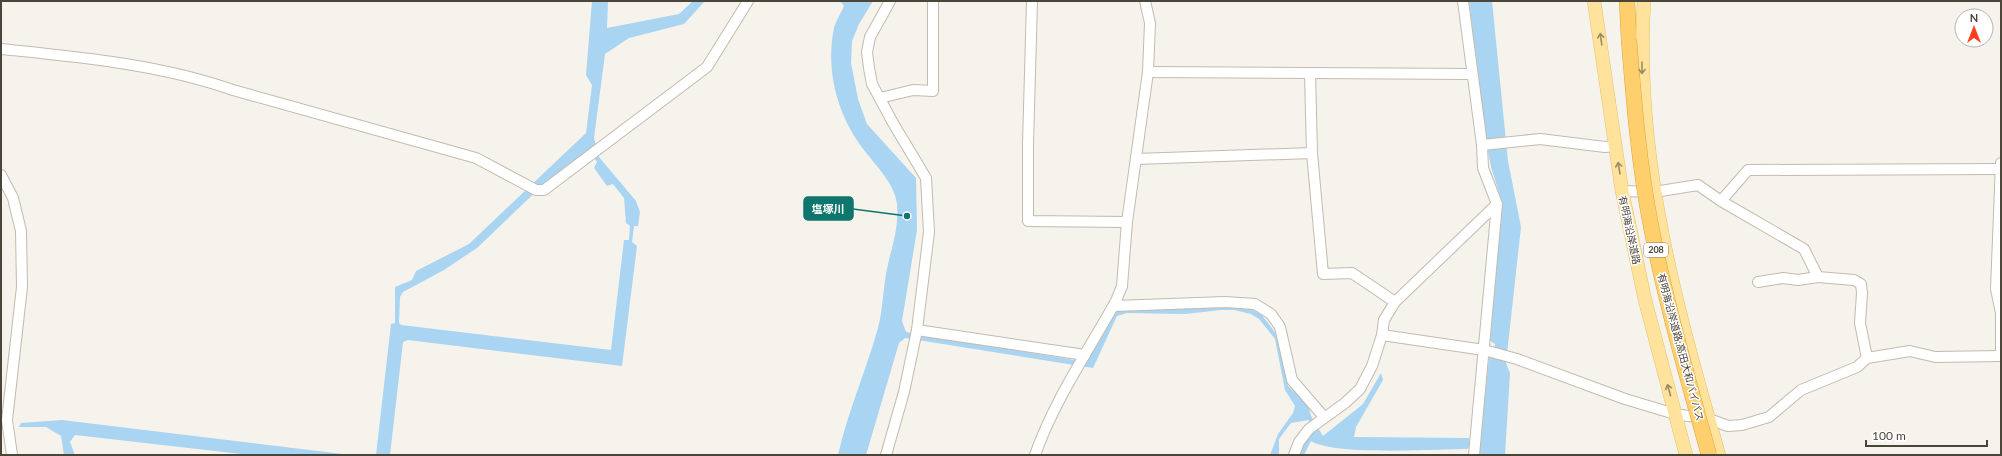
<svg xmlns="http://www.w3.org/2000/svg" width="2002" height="456" font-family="Lato,'Noto Sans JP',sans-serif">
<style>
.water{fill:#a9d4f2;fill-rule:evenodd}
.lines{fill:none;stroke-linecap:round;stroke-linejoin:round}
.minor-casing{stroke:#c2bbae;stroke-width:12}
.major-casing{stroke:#e6c16a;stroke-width:14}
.highway-casing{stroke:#e0a43c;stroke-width:16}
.minor{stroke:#fff;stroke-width:10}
.major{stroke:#ffe39c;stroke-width:13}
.highway{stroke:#ffcf6e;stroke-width:15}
.highway-bridge-casing{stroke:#e0a43c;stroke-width:16;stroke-linecap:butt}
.highway-bridge{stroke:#ffcf6e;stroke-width:15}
.oneway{stroke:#9c8c66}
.labels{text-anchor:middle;stroke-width:3;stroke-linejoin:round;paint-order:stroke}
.shield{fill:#fff;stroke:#817c74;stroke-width:1}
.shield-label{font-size:9px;font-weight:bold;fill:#4b4439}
.street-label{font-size:10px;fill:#4b4439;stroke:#fff}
.leader{fill:none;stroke:#0f766e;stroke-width:1.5}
.callout-dot{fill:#0f766e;stroke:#fff;stroke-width:1.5}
.callout{fill:#0f766e;stroke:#0f766e;stroke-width:1.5}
.callout-label{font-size:11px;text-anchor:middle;font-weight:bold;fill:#fff}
</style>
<rect width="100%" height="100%" fill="#f6f3ec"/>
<g class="water">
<path d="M592 1H608L607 28 679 14 693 1H705L684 24 629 38 605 54 594 138 599 157 636 201 640 212 638 226H634L632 242 637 246 622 366 408 340 403 342 390 455H376L391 324 395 323V287L412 280 416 271 469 244 586 133 592 85 586 75ZM589 150 597 162 594 168 607 186 613 184 624 198 626 223 630 226 629 240H624L611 350 401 325 399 323 400 297 403 292 444 270 477 248 548 180Z"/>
<path d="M840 1H873L859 24 852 41 851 63 858 99 867 124 916 178 917 230 902 321 906 332 1087 362 1116 310 1127 308H1201L1229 306 1251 309 1262 315 1277 335 1288 386 1308 405 1311 416 1323 436 1363 404 1381 373 1383 380 1356 427 1354 437 1469 438V443L1480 444 1489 358H1495V344L1490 341 1502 202 1491 167 1485 135 1469 1H1492L1508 161 1521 227 1506 363 1510 373 1505 455H1480V449L1469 447 1467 449C1435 449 1336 456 1311 441L1304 455H1297L1306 439 1315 431 1308 420 1291 423 1279 439V455H1270L1278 434 1293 413 1295 406 1285 390 1275 339 1259 319 1251 314 1234 310H1221L1185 314 1127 313 1117 316 1093 368 905 338 899 343 866 455H838C848 411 866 371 878 328 883 309 883 288 887 269 892 245 899 229 897 204 895 184 876 166 864 150 838 117 825 71 834 28 836 21 841 13 844 6Z"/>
<path d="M62 420 351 455H250L75 435 70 442 75 455H64L61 436 46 427H19L21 423Z"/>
</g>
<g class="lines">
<g class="minor-casing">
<g id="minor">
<path d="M1032 1 1028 144V221L1127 222"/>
<path d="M1463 1 1482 145 1483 168 1497 204 1474 455"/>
<path d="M1 49C79 57 159 64 233 90L476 158 536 190H544L707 67 748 1"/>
<path d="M1148 72 1472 74"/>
<path d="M1310 74 1312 153 1323 274 1352 273 1395 302"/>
<path d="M880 98 913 90 933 91V1"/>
<path d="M1482 145 1540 139 1605 147 1615 146"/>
<path d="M1136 159 1312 153"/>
<path d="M2001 163 1996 289 2001 313V354"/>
<path d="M1 175 13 198 21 231 22 287 7 420 12 455"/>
<path d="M1622 191 1654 192 1698 185 1721 201 1804 249 1818 277 1854 280 1861 284 1862 293 1860 323 1867 358"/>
<path d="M1721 201 1748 170 2000 169"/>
<path d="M1758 282 1783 278 1798 280 1818 277"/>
<path d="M1114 306 1225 302 1255 304 1271 314 1280 327 1292 380 1324 417"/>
<path d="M917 330 1085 355"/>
<path d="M1382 335 1484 350 1517 359 1625 399 1675 414 1709 419 1728 426 1742 425 1769 417 1801 390 1857 367 1867 358 1910 351 1935 357 2001 356"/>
<path d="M886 455 904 392 917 330 929 232 926 178 893 123 872 84 869 68 867 52 870 37 890 1"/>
<path d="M1035 455C1054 401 1088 351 1116 301L1122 286 1127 222 1148 72 1150 23 1145 1"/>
<path d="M1294 455 1299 442 1309 429 1345 403 1360 389 1372 366 1382 335 1384 320 1395 302 1497 204"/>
</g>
</g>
<g class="major-casing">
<g id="major">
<path d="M1594 1 1622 191 1645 300 1686 455"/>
<path d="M1644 1C1634 157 1676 306 1719 455"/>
</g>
</g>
<g class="highway-casing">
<path id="highway" d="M1627 1 1629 40"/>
</g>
<use href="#minor" class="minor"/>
<use href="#major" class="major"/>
<use href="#highway" class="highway"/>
<g class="highway-bridge-casing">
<path id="highway-bridge" d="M1629 40C1634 103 1639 165 1651 226 1666 304 1688 379 1709 455"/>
</g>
<use href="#highway-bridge" class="highway-bridge"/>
</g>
<defs><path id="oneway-shaft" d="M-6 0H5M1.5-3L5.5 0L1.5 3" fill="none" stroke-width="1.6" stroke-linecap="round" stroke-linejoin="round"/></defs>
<g class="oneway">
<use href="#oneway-shaft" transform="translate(1601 39) rotate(-98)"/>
<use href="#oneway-shaft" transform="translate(1642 68) rotate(90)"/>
<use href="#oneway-shaft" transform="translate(1619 168) rotate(-99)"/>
<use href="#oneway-shaft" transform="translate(1669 390) rotate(-105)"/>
</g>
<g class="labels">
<rect class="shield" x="1644" y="243" width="24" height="14" rx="3"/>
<g class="shield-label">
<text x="1656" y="253">208</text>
</g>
<g class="street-label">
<text transform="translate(1630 230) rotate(78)" y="4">有明海沿岸道路</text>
<text transform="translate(1681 347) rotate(75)" y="4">有明海沿岸道路;高田大和バイパス</text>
</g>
</g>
<path class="leader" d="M907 216L853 209"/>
<circle class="callout-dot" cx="907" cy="216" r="4"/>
<rect class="callout" x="804" y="197" width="49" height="23" rx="4"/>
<g class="callout-label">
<text x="828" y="213">塩塚川</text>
</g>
<rect width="2002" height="456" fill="none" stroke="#4b4439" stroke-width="4"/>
<g transform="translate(1974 28)"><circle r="19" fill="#ffffff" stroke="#b7b4b0"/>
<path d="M0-3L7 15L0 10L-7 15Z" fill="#fc3f1d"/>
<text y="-6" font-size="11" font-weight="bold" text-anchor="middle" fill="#4b4439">N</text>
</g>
<path d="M1866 440v6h121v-6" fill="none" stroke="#4b4439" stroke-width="2"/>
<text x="1872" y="440" font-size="12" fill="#4b4439" stroke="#ffffff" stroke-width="3" paint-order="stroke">100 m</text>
</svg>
